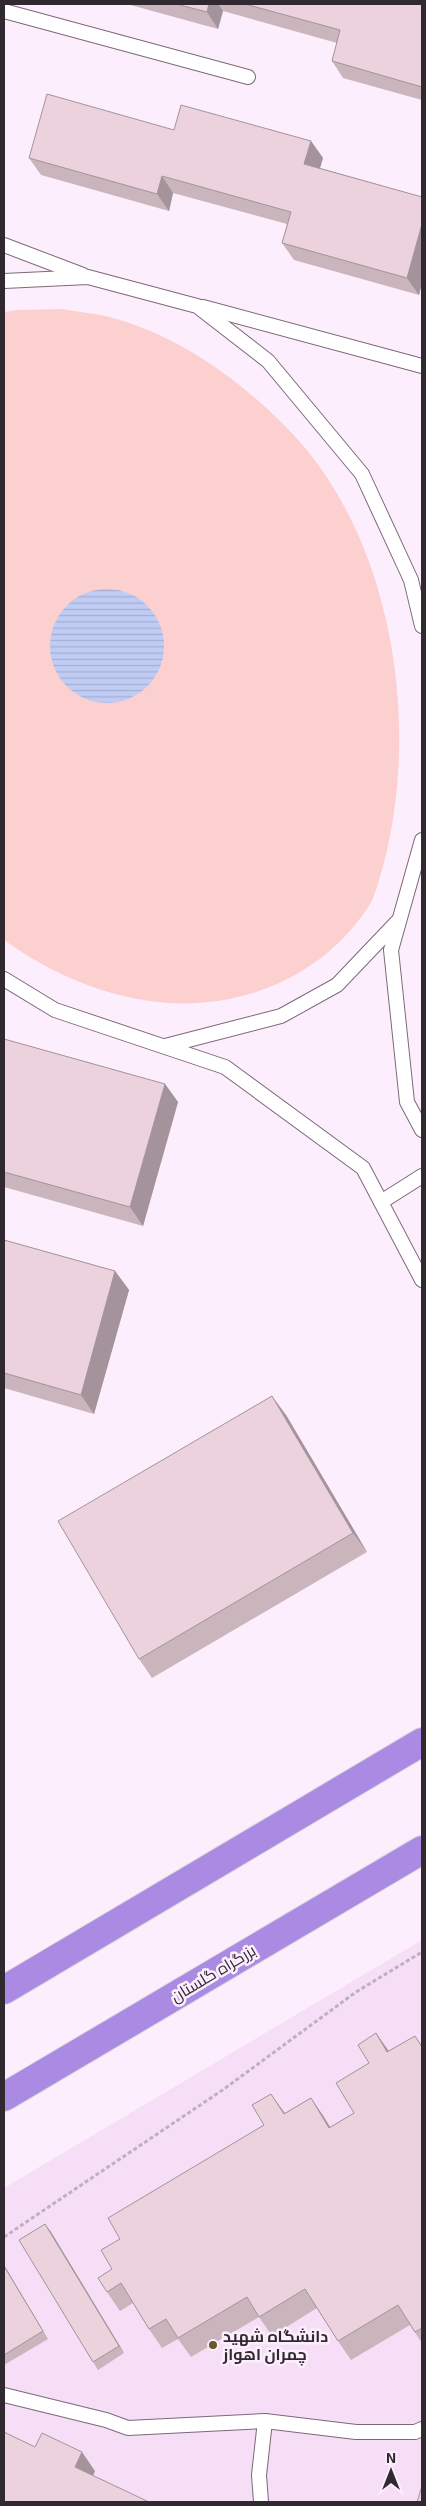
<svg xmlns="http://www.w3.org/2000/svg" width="426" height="2506" font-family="'Exo 2',Cairo,sans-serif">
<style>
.built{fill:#f5def6}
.grass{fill:#fdd0d0;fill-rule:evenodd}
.water{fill:url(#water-rules)}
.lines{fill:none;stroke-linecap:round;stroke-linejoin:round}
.service-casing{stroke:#7a6a7a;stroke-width:16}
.trunk-casing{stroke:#dad8da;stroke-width:30}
.path{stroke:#bdb1bd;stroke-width:3;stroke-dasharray:4 2.5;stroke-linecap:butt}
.service{stroke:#fff;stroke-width:14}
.trunk{stroke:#aa8ae3;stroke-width:28}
.wall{fill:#cab5bd}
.shaded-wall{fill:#a4939a}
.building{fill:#ebd2dc;stroke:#a4939a}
.poi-dot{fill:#635a26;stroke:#fdeefd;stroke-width:2}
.labels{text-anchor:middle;stroke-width:5;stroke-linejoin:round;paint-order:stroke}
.street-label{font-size:16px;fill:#302930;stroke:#fdeefd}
.poi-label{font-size:16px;font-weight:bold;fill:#302930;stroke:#fdeefd;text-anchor:start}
</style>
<defs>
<pattern id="water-rules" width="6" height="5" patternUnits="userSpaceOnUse" patternTransform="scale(1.25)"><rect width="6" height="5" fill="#c0ccf4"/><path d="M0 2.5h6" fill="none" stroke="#a5afd2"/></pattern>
</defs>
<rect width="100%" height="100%" fill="#fdeefd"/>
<path class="built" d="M422 1940V2502H4V2188Z"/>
<path class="grass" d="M62 309C78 312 94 313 110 317 177 335 238 378 286 427 401 542 426 755 372 901 340 953 290 987 229 999 150 1015 68 986 4 940V312L16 310ZM113 589 130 594 136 695C117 703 104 704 85 699L50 641C59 606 76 592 113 589Z"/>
<circle class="water" cx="107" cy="646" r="57"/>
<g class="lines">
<g class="service-casing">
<g id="service">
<path d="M4 11 248 77"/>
<path d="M4 245 83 275"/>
<path d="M4 281 88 277 197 306 268 361 362 474 411 580 422 626"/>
<path d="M203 307 422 366"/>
<path d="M422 840 391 950 407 1102 422 1130"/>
<path d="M4 979 55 1010 225 1067 363 1168 422 1280"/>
<path d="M165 1046 281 1016 337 985 397 922"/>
<path d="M381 1202 422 1176"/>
<path d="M4 2395 106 2420 128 2428 265 2421"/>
<path d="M261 2502 259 2475 265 2421 356 2432H415L422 2429"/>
</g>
</g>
<g class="trunk-casing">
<g id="trunk">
<path d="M4 1990 422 1742"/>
<path d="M4 2097 422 1850"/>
</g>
</g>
<path class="path" d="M4 2237 224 2089 356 1992 422 1952"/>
<use href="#service" class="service"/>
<use href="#trunk" class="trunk"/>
</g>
<g class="wall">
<path d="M127 4H422V100L343 78 332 61 337 43 223 11 218 29Z"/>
<path d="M174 130 311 141 323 158 320 168 422 197V283L419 295 294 260 282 243 287 224 173 193 169 211 41 175 29 158Z"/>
<path d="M4 1039 165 1084 178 1102 143 1226 4 1187Z"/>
<path d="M4 1240 115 1271 129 1290 94 1414 4 1388Z"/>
<path d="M286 1415 367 1552 152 1678 139 1659Z"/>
<path d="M376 2033 389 2051 415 2036 422 2046V2343L410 2325 351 2360 338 2341 317 2308 272 2336 259 2317 191 2357 178 2339 162 2348 149 2329 133 2303 120 2311 107 2292 112 2269 120 2239 264 2125 311 2098 330 2127 354 2113 369 2063Z"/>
<path d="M51 2232 124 2353 98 2370 93 2362Z"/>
<path d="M4 2265 48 2339 4 2365Z"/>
</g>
<g class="shaded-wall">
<path d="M209 4H218L223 11 218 29 207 12Z"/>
<path d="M311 141 323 158 316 181 304 164Z"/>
<path d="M162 176 173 193 169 211 157 194Z"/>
<path d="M422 224V283L419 295 407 278Z"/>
<path d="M165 1084 178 1102 143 1226 130 1207Z"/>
<path d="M115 1271 129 1290 94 1414 81 1395Z"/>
<path d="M272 1396 286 1415 367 1552 353 1533Z"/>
<path d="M376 2033 389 2052H387Z"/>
<path d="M271 2094 284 2112 297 2133 284 2114Z"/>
<path d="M311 2098 324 2117 342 2147 329 2128Z"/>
<path d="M45 2224 51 2232 124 2353 119 2346Z"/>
<path d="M4 2265 48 2339 4 2266Z"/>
<path d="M82 2452 95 2471 89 2486 75 2467Z"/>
</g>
<g class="building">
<path d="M176 4H209L207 12Z"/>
<path d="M245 4H422V87L332 61 340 30Z"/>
<path d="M47 94 174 130 181 105 311 141 304 164 422 197V224L407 278 282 243 291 212 162 176 157 194 29 158Z"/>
<path d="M4 1039 165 1084 130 1207 4 1172Z"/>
<path d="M4 1240 115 1271 81 1395 4 1373Z"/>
<path d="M272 1396 353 1533 139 1659 58 1521Z"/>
<path d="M376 2033 387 2052 415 2036 422 2047V2328L415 2332 398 2305 338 2341 305 2289 259 2317 247 2297 178 2338 166 2319 149 2329 121 2283 107 2292 98 2278 112 2269 101 2250 120 2239 108 2218 264 2125 252 2105 271 2094 284 2114 311 2098 329 2128 354 2113 336 2083 369 2063 358 2045Z"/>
<path d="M45 2224 119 2346 93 2362 19 2240Z"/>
<path d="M4 2266 43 2331 4 2355Z"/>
<path d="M4 2432 35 2447 42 2433 82 2452 75 2467 149 2502H4Z"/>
<path d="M422 2486V2502H417Z"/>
</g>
<circle class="poi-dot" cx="213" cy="2345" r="5"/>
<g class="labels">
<g class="street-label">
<text transform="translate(213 1973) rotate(-31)" y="6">بزرگراه گلستان</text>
</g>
<g class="poi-label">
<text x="223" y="2342">دانشگاه شهید<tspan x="223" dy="18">چمران اهواز</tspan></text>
</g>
</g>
<rect width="426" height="2506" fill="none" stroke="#302930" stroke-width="10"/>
<g transform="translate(391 2471)" stroke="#fdeefd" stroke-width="4" paint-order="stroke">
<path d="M0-4L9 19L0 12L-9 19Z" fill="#302930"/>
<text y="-8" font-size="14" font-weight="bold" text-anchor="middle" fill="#302930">N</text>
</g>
</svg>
